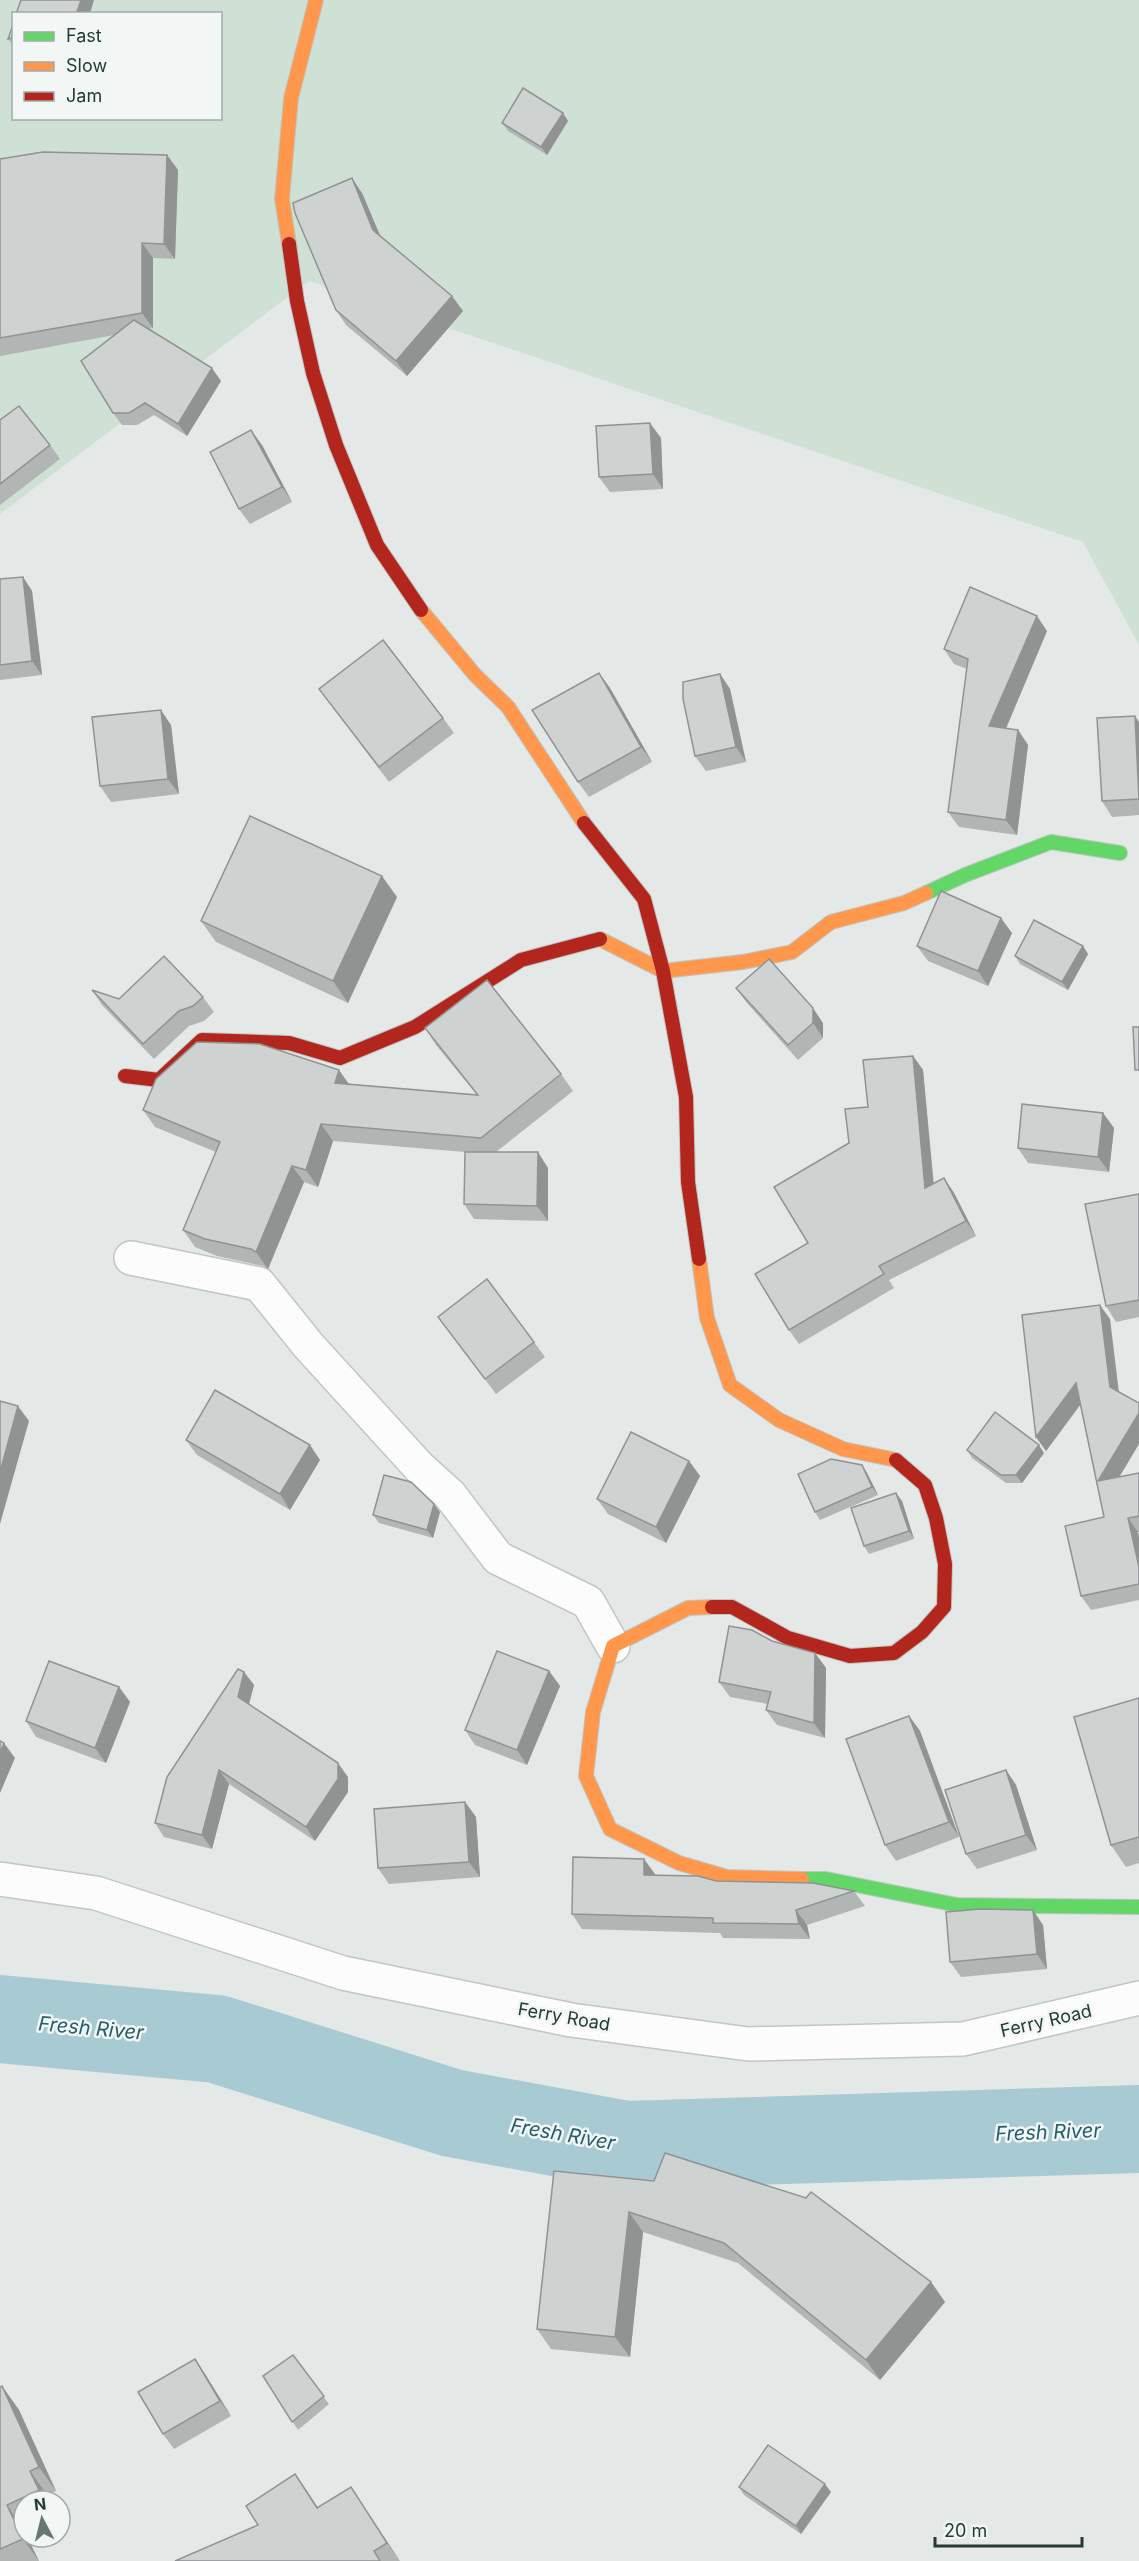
<svg xmlns="http://www.w3.org/2000/svg" width="1139" height="2561" font-family="Inter,sans-serif">
<style>
.green{fill:#cfe1d5;fill-rule:evenodd}
.lines{fill:none;stroke-linecap:round;stroke-linejoin:round}
.river{stroke:#a8cad3;stroke-width:88}
.street-casing{stroke:#c1c6c4;stroke-width:36}
.fast-casing{stroke:#c0c6c4;stroke-width:16}
.slow-casing{stroke:#c0c6c4;stroke-width:16}
.jam-casing{stroke:#c0c6c4;stroke-width:16}
.street{stroke:#fbfcfb;stroke-width:33}
.fast{stroke:#63d668;stroke-width:14}
.slow{stroke:#ff974d;stroke-width:14}
.jam{stroke:#b3261e;stroke-width:14}
.wall{fill:#b1b5b4}
.shaded-wall{fill:#909392}
.building{fill:#ced2d1;stroke:#909392;stroke-width:1.5}
.labels{text-anchor:middle;stroke-width:5;stroke-linejoin:round;paint-order:stroke}
.street-label{font-size:18px;fill:#243a36;stroke:#f2f7f5}
.water-label{font-size:20px;font-style:italic;fill:#245d70;stroke:#f2f7f5}
</style>
<rect width="100%" height="100%" fill="#e4e9e7"/>
<path class="green" d="M0 0H1139V645L1083 542 309 281 0 514ZM14 14H220V118H14Z"/>
<g class="lines">
<path class="river" d="M0 2019 217 2039 452 2113 626 2145 1139 2129"/>
<g class="street-casing">
<g id="street">
<path d="M131 1258 259 1284 308 1345 420 1468 450 1495 498 1558 588 1602 613 1646"/>
<path d="M0 1879 96 1893 343 1973 571 2020 748 2044 963 2039 1139 1998"/>
</g>
</g>
<g class="fast-casing">
<g id="fast">
<path d="M926 893 965 875 1051 842 1120 853"/>
<path d="M802 1879H826L957 1905 1139 1907"/>
</g>
</g>
<g class="slow-casing">
<g id="slow">
<path d="M289 244 282 199 291 98 316 0"/>
<path d="M421 610 475 675 508 707 584 823"/>
<path d="M600 939 663 971 743 962 792 952 831 922 904 903 926 893"/>
<path d="M699 1259 707 1318 730 1385 779 1420 843 1449 896 1460"/>
<path d="M712 1607 688 1608 613 1646 593 1712 586 1776 610 1829 679 1863 727 1877 802 1879"/>
</g>
</g>
<g class="jam-casing">
<g id="jam">
<path d="M289 244 297 301 313 373 336 445 377 545 421 610"/>
<path d="M584 823 644 899 663 971 686 1097 688 1182 699 1259"/>
<path d="M125 1076 159 1080 202 1040 289 1043 340 1058 415 1027 521 960 600 939"/>
<path d="M712 1607H732L788 1638 850 1656 894 1653 922 1632 944 1607 945 1564 936 1518 925 1485 896 1460"/>
</g>
</g>
<use href="#street" class="street"/>
<use href="#fast" class="fast"/>
<use href="#slow" class="slow"/>
<use href="#jam" class="jam"/>
</g>
<g class="wall">
<path d="M14 22V47L8 39Z"/>
<path d="M563 113 568 121 547 155 508 131 502 123Z"/>
<path d="M167 155 178 170 175 259 153 258V328L149 329 221 381 187 436 154 415 137 425H122L113 413 114 335 0 356V159Z"/>
<path d="M362 193 380 235 463 311 407 376 346 325 336 310Z"/>
<path d="M0 420 50 445 60 459 0 505Z"/>
<path d="M661 438 663 489 610 492 599 477Z"/>
<path d="M262 445 292 502 250 524 239 509Z"/>
<path d="M23 577 32 591 42 675 0 680V579Z"/>
<path d="M1047 631 1006 729 1018 730 1028 745 1017 835 959 827 948 812 967 669 954 664 944 649Z"/>
<path d="M599 673 610 688 652 762 589 797 578 782Z"/>
<path d="M720 674 730 689 746 762 706 771 695 756Z"/>
<path d="M319 689 443 718 454 733 389 782Z"/>
<path d="M1139 722V815L1112 817 1102 801Z"/>
<path d="M171 725 179 794 111 802 100 786Z"/>
<path d="M397 897 348 1003 216 942 201 921Z"/>
<path d="M1012 933 988 986 928 961 917 946Z"/>
<path d="M1083 946 1088 954 1068 990 1020 964 1015 956Z"/>
<path d="M736 988 823 1023V1038L798 1060 747 1003Z"/>
<path d="M92 990 119 999 203 997 214 1012 204 1021 189 1026 154 1059 102 1005Z"/>
<path d="M425 1028 561 1074 573 1091 496 1152 548 1168V1221L474 1219 464 1204 465 1152 333 1141 318 1187 304 1182 268 1269 263 1266 217 1256 195 1247 183 1230 216 1152 155 1127 143 1110 349 1084 477 1095 436 1045Z"/>
<path d="M913 1056 923 1070 934 1184 944 1178 954 1193 976 1236 889 1280 894 1288 799 1344 789 1330 808 1243 849 1143 868 1107Z"/>
<path d="M1103 1113 1114 1128 1109 1172 1028 1163 1018 1148Z"/>
<path d="M1139 1194V1317L1116 1322 1106 1306Z"/>
<path d="M438 1317 534 1342 545 1357 496 1394Z"/>
<path d="M1110 1319 1119 1477 1139 1473V1532H1138L1139 1538V1600L1091 1610 1081 1596 1104 1517 1080 1405 1046 1451 1036 1437Z"/>
<path d="M186 1440 320 1460 290 1510 197 1455Z"/>
<path d="M967 1450 1044 1453 1022 1483H1006L972 1458Z"/>
<path d="M689 1461 700 1476 666 1543 608 1514 597 1499Z"/>
<path d="M862 1465 867 1473 878 1495 820 1520 815 1512Z"/>
<path d="M902 1501 914 1539 869 1554 864 1546Z"/>
<path d="M440 1512 433 1538 379 1523 373 1515Z"/>
<path d="M772 1641 815 1653 826 1668 825 1738 777 1725 766 1710 768 1704 730 1697 719 1682Z"/>
<path d="M549 1671 560 1686 527 1765 475 1745 465 1730Z"/>
<path d="M244 1672 254 1685 249 1705 348 1777V1792L315 1841 229 1784 212 1849 164 1837 155 1823Z"/>
<path d="M119 1687 130 1702 106 1763 36 1737 26 1721Z"/>
<path d="M1139 1698V1863L1126 1867 1111 1845Z"/>
<path d="M909 1716 920 1731 959 1837 896 1861 885 1845Z"/>
<path d="M1006 1770 1016 1785 1037 1850 977 1869 966 1854Z"/>
<path d="M465 1802 476 1817 480 1877 389 1884 378 1868Z"/>
<path d="M655 1874V1875L716 1881 854 1891 865 1906 807 1925 810 1939 723 1938 720 1933 582 1929 572 1914Z"/>
<path d="M1043 1925 1047 1969 961 1977 950 1962Z"/>
<path d="M554 2171 931 2282 945 2302 880 2380 738 2263 643 2232 630 2357 551 2349 537 2329Z"/>
<path d="M293 2355 329 2404 298 2430 263 2376Z"/>
<path d="M205 2374 231 2416 174 2449 163 2434Z"/>
<path d="M2 2386 19 2410 56 2491 47 2495 49 2501H24V2537H27L39 2561H0V2387Z"/>
<path d="M295 2474 318 2508 364 2507 400 2561H175L258 2525Z"/>
<path d="M739 2487 831 2492 801 2534 744 2495Z"/>
</g>
<g class="shaded-wall">
<path d="M81 0H94L90 14 77 12Z"/>
<path d="M563 113 568 121 547 155 541 147Z"/>
<path d="M167 155 178 170 175 259 164 244Z"/>
<path d="M352 178 362 193 384 245 373 230Z"/>
<path d="M142 243 153 258V328L142 313Z"/>
<path d="M452 296 463 311 407 376 396 361Z"/>
<path d="M212 368 221 381 187 436 178 424Z"/>
<path d="M650 423 661 438 663 489 653 474Z"/>
<path d="M251 430 262 445 292 502 282 487Z"/>
<path d="M23 577 32 591 42 675 32 661Z"/>
<path d="M1037 616 1047 631 1000 742 989 726Z"/>
<path d="M599 673 610 688 652 762 641 747Z"/>
<path d="M720 674 730 689 746 762 736 747Z"/>
<path d="M161 710 171 725 179 794 168 779Z"/>
<path d="M1135 716 1139 722V800Z"/>
<path d="M1018 730 1028 745 1017 835 1006 820Z"/>
<path d="M382 876 397 897 348 1003 333 981Z"/>
<path d="M1001 918 1012 933 988 986 978 971Z"/>
<path d="M1083 946 1088 954 1068 990 1062 982Z"/>
<path d="M813 1008 823 1023V1038L813 1023Z"/>
<path d="M913 1056 923 1070 935 1202 925 1188Z"/>
<path d="M339 1070 351 1087 335 1083Z"/>
<path d="M1103 1113 1114 1128 1109 1172 1098 1157Z"/>
<path d="M321 1124 333 1141 318 1187 306 1170Z"/>
<path d="M538 1152 548 1168V1221L537 1206Z"/>
<path d="M292 1166 304 1182 268 1269 256 1252Z"/>
<path d="M944 1178 954 1193 976 1236 966 1221Z"/>
<path d="M1100 1305 1110 1319 1120 1401 1110 1387Z"/>
<path d="M1076 1383 1086 1397 1046 1451 1036 1437Z"/>
<path d="M18 1406 29 1421 0 1524V1472Z"/>
<path d="M1139 1413V1444L1108 1496 1098 1481Z"/>
<path d="M310 1445 320 1460 290 1510 280 1494Z"/>
<path d="M1039 1445 1044 1453 1022 1483 1016 1475Z"/>
<path d="M689 1461 700 1476 666 1543 656 1527Z"/>
<path d="M862 1465 867 1473 878 1495 872 1487Z"/>
<path d="M896 1493 902 1501 914 1539 909 1531Z"/>
<path d="M434 1504 440 1512 433 1538 427 1530Z"/>
<path d="M1128 1518 1138 1532 1139 1538V1567Z"/>
<path d="M815 1653 826 1668 825 1738 814 1723Z"/>
<path d="M549 1671 560 1686 527 1765 517 1750Z"/>
<path d="M244 1672 254 1685 247 1711 238 1697Z"/>
<path d="M119 1687 130 1702 106 1763 95 1748Z"/>
<path d="M909 1716 920 1731 959 1837 949 1822Z"/>
<path d="M4 1743 15 1758 0 1793V1753Z"/>
<path d="M338 1763 348 1777V1792L315 1841 306 1827Z"/>
<path d="M219 1770 229 1784 212 1849 202 1835Z"/>
<path d="M1006 1770 1016 1785 1037 1850 1026 1835Z"/>
<path d="M465 1802 476 1817 480 1877 469 1862Z"/>
<path d="M644 1859 655 1874 654 1890 644 1875Z"/>
<path d="M796 1910 807 1925 810 1939 799 1924Z"/>
<path d="M1033 1910 1043 1925 1047 1969 1037 1954Z"/>
<path d="M629 2212 643 2232 630 2357 615 2337Z"/>
<path d="M931 2282 945 2302 880 2380 866 2360Z"/>
<path d="M195 2359 205 2374 231 2416 220 2401Z"/>
<path d="M2 2386 19 2410 56 2491 39 2467Z"/>
<path d="M30 2471 47 2495 49 2501H46L39 2490Z"/>
<path d="M295 2474 309 2494 331 2528 317 2508Z"/>
<path d="M825 2484 831 2492 801 2534 796 2526Z"/>
<path d="M351 2487 364 2507 400 2561 387 2543Z"/>
<path d="M7 2505 23 2529 24 2537H27L39 2561 23 2539Z"/>
</g>
<g class="building">
<path d="M21 0H81L77 12 91 14H16Z"/>
<path d="M14 22V37L8 39Z"/>
<path d="M523 88 563 113 541 147 502 123Z"/>
<path d="M43 152 167 155 164 244 142 243V313L0 338V159Z"/>
<path d="M352 178 373 230 452 296 396 361 336 310 295 213 293 203Z"/>
<path d="M134 320 212 368 178 424 145 403 129 413H113L81 361Z"/>
<path d="M19 406 50 445 0 484V420Z"/>
<path d="M650 423 653 474 599 477 596 426Z"/>
<path d="M251 430 282 487 239 509 210 452Z"/>
<path d="M23 577 32 661 0 665V579Z"/>
<path d="M970 587 1037 616 989 726 1018 730 1006 820 948 812 968 659 944 649Z"/>
<path d="M383 640 443 718 379 767 319 689Z"/>
<path d="M599 673 641 747 578 782 532 710Z"/>
<path d="M720 674 736 747 695 756 683 699V682Z"/>
<path d="M161 710 168 779 100 786 92 717Z"/>
<path d="M1135 716 1139 799 1102 801 1097 718Z"/>
<path d="M250 816 382 876 333 981 201 921Z"/>
<path d="M941 891 1001 918 978 971 917 946Z"/>
<path d="M1034 920 1083 946 1062 982 1015 956Z"/>
<path d="M164 956 203 997 193 1006 179 1011 143 1044 92 990 119 999Z"/>
<path d="M769 959 813 1008V1023L788 1045 736 988Z"/>
<path d="M487 980 561 1074 481 1138 321 1124 306 1170 292 1166 256 1252 251 1249 205 1239 183 1230 220 1142 143 1110 156 1079 197 1042 260 1044 339 1070 335 1083 478 1095 425 1028Z"/>
<path d="M1133 1027H1139V1070H1135Z"/>
<path d="M913 1056 925 1188 944 1178 966 1221 879 1266 884 1274 789 1330 755 1274 808 1243 774 1187 849 1143 845 1109 868 1107 863 1060Z"/>
<path d="M1022 1104 1103 1113 1098 1157 1018 1148Z"/>
<path d="M465 1152H538L537 1206 464 1204Z"/>
<path d="M1139 1194V1300L1106 1306 1085 1204Z"/>
<path d="M487 1279 534 1342 485 1379 438 1317Z"/>
<path d="M1100 1305 1110 1387 1139 1403V1413L1098 1481 1139 1473V1516L1128 1518 1139 1567V1584L1081 1596 1065 1526 1104 1517 1076 1383 1036 1437 1022 1315Z"/>
<path d="M215 1390 310 1445 280 1494 186 1440Z"/>
<path d="M0 1401 18 1406 0 1472Z"/>
<path d="M995 1412 1039 1445 1016 1475H1001L967 1450Z"/>
<path d="M631 1432 689 1461 656 1527 597 1499Z"/>
<path d="M831 1459 862 1465 872 1487 815 1512 798 1474Z"/>
<path d="M384 1475 411 1482 434 1504 427 1530 373 1515Z"/>
<path d="M896 1493 909 1531 864 1546 851 1508Z"/>
<path d="M729 1626 752 1630 772 1641 815 1653 814 1723 766 1710 771 1692 719 1682Z"/>
<path d="M497 1651 549 1671 517 1750 465 1730Z"/>
<path d="M49 1661 119 1687 95 1748 26 1721Z"/>
<path d="M238 1669 244 1672 238 1697 338 1763V1779L306 1827 219 1770 202 1835 155 1823 167 1777Z"/>
<path d="M1139 1698V1837L1111 1845 1074 1717Z"/>
<path d="M909 1716 949 1822 885 1845 846 1739Z"/>
<path d="M0 1741 4 1743 0 1753Z"/>
<path d="M1006 1770 1026 1835 966 1854 945 1790Z"/>
<path d="M465 1802 469 1862 378 1868 374 1809Z"/>
<path d="M573 1857 644 1859V1875L698 1876 716 1881 813 1883 854 1891 796 1910 799 1924 713 1923V1918L572 1914Z"/>
<path d="M980 1909 1033 1910 1037 1954 950 1962 946 1912Z"/>
<path d="M665 2153 806 2198 811 2192 931 2282 866 2360 724 2243 629 2212 615 2337 537 2329 554 2171 654 2181Z"/>
<path d="M293 2355 324 2396 292 2422 263 2376Z"/>
<path d="M195 2359 220 2401 163 2434 138 2392Z"/>
<path d="M2 2386 39 2467 30 2471 39 2490 7 2505 23 2539 0 2549V2387Z"/>
<path d="M768 2445 825 2484 796 2526 739 2487Z"/>
<path d="M295 2474 317 2508 351 2487 387 2543 374 2551 380 2561H175L258 2525 246 2506Z"/>
</g>
<g class="labels">
<g class="street-label">
<text transform="translate(564 2017) rotate(10)" y="6">Ferry Road</text>
<text transform="translate(1046 2021) rotate(-13)" y="6">Ferry Road</text>
</g>
<g class="water-label">
<text transform="translate(91 2028) rotate(5)" y="7">Fresh River</text>
<text transform="translate(1048 2132) rotate(-2)" y="7">Fresh River</text>
<text transform="translate(563 2134) rotate(10)" y="7">Fresh River</text>
</g>
</g>
<rect x="12" y="12" width="210" height="108" fill="#f2f7f5" stroke="#a0aba9" stroke-width="1.5"/>
<rect x="24" y="32" width="30" height="9" fill="#63d668" stroke="#a0aba9" stroke-width="1.5"/>
<text x="66" y="42" font-size="18" fill="#243a36">Fast</text>
<rect x="24" y="62" width="30" height="9" fill="#ff974d" stroke="#a0aba9" stroke-width="1.5"/>
<text x="66" y="72" font-size="18" fill="#243a36">Slow</text>
<rect x="24" y="92" width="30" height="9" fill="#b3261e" stroke="#a0aba9" stroke-width="1.5"/>
<text x="66" y="102" font-size="18" fill="#243a36">Jam</text>
<g transform="translate(42 2519) rotate(353)"><circle r="28" fill="#f2f7f5" stroke="#a0aba9" stroke-width="1.5"/>
<path d="M0-4.5L10 22L0 15L-10 22Z" fill="#677774"/>
<text y="-9" font-size="16" font-weight="bold" text-anchor="middle" fill="#243a36">N</text>
</g>
<path d="M935 2537v9h147v-9" fill="none" stroke="#243a36" stroke-width="3"/>
<text x="944" y="2537" font-size="18" fill="#243a36" stroke="#f2f7f5" stroke-width="4.5" paint-order="stroke">20 m</text>
</svg>
